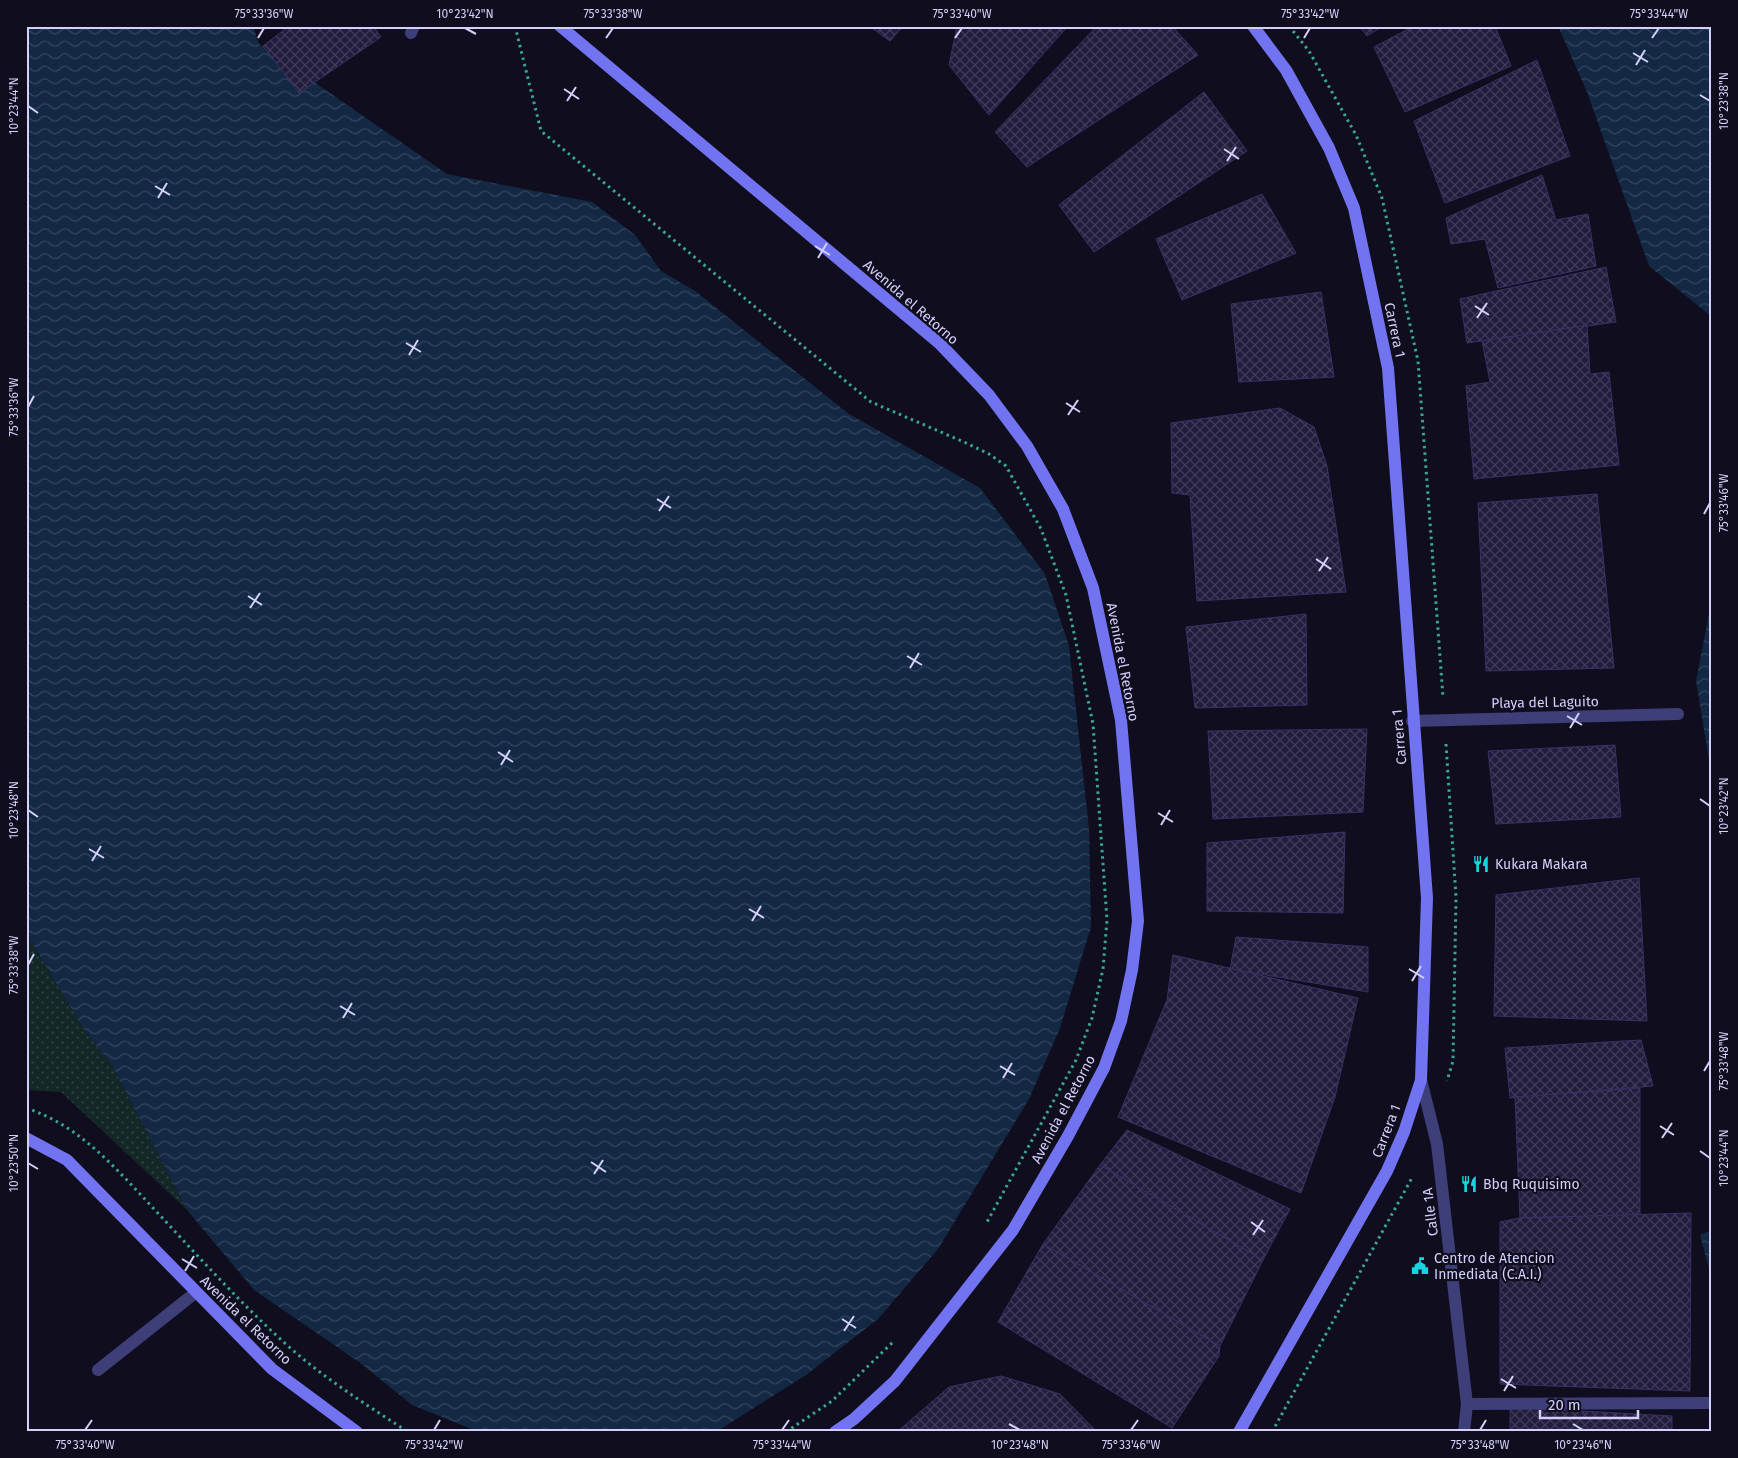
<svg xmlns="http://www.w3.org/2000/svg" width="1738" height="1458" font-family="'Fira Sans',sans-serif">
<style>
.grass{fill:url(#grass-dots)}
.water{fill:url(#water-waves)}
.building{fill:url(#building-cross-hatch);stroke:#393167}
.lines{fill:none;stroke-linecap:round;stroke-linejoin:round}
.path{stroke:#39a59a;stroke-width:3;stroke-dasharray:2.5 4;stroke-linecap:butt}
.lane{stroke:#3e3e79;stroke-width:12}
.street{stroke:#3e3e79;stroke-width:12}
.secondary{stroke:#7173f1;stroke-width:12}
.ticks{fill:none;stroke:#d3d0fa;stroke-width:2}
.labels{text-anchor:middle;stroke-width:4.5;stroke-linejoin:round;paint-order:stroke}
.street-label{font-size:14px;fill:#d3d0fa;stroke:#100e1e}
.poi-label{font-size:14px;fill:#d3d0fa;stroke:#100e1e;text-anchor:start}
.neatline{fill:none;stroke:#d3d0fa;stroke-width:2}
.ticks-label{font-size:12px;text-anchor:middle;fill:#d3d0fa}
</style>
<defs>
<pattern id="grass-dots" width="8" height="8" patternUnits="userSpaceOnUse" patternTransform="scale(1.25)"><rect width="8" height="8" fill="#122726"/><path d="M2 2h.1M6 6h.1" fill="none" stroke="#344546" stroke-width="1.8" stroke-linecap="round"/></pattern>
<pattern id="water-waves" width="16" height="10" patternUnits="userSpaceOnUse" patternTransform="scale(1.25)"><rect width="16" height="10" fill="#132843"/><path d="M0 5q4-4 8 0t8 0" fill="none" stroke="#34465f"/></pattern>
<pattern id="building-cross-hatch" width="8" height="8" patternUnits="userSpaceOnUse" patternTransform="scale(1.25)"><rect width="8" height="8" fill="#221c3d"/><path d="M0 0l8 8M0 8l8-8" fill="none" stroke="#413c5a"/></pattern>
</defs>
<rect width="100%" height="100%" fill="#100e1e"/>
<path class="grass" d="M26 933 83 1028 112 1066 187 1210 61 1092 26 1090Z"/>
<g class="water">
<path d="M26 26H253L259 44 447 174 592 202 635 235 661 271 695 291 849 414 980 488 1045 574 1069 646 1089 829 1091 927 1060 1028 1029 1099 938 1249 878 1319 806 1375 716 1432H479L412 1405 359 1362 254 1290 187 1210 112 1066 83 1028 26 933Z"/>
<path d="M1558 26H1712V317L1649 266 1587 92Z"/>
<path d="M1712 598V778L1696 681Z"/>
<path d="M1712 1230V1280L1700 1235Z"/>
</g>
<g class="building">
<path d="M289 26H373L381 37 299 93 263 46Z"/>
<path d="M869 26H903L890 41Z"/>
<path d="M957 26H1068L989 115 949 65Z"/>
<path d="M1097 26H1172L1198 55 1027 167 995 132Z"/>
<path d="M1359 26H1383L1367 36Z"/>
<path d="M1414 26H1495L1511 66 1405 112 1374 47Z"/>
<path d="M1537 60 1570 156 1445 203 1414 121Z"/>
<path d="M1204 92 1247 151 1094 252 1059 205Z"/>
<path d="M1542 175 1556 220 1588 214 1596 266 1498 288 1485 239 1451 244 1446 218Z"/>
<path d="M1262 194 1296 253 1182 300 1156 239Z"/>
<path d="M1606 267 1616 322 1467 343 1460 299Z"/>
<path d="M1321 292 1334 377 1239 382 1231 304Z"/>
<path d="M1587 325 1590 374 1609 372 1619 465 1474 479 1466 386 1490 382 1482 341Z"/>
<path d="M1280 408 1314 427 1327 466 1346 592 1197 601 1190 495 1172 493 1171 423Z"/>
<path d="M1597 494 1614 668 1486 671 1478 503Z"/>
<path d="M1306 614 1307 705 1195 708 1186 627Z"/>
<path d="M1367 729 1363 812 1213 819 1208 731Z"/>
<path d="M1615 745 1621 817 1496 824 1488 751Z"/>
<path d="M1345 832 1343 913 1207 911V843Z"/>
<path d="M1639 878 1647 1021 1494 1016 1496 895Z"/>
<path d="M1236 937 1368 947V992L1230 969Z"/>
<path d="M1173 955 1358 998 1335 1097 1301 1193 1118 1117 1167 1000Z"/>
<path d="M1641 1040 1653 1086 1510 1098 1505 1048Z"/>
<path d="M1640 1088V1215L1520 1218 1515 1097Z"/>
<path d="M1127 1130 1290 1209 1263 1260 1100 1165Z"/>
<path d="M1100 1165 1263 1260 1220 1346 1043 1244Z"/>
<path d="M1691 1213 1690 1391 1500 1384V1222L1520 1218Z"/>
<path d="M1043 1244 1220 1346 1219 1356 1172 1428 998 1322Z"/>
<path d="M1001 1376 1060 1394 1097 1432H897L949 1387Z"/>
<path d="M1510 1407 1672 1416V1432H1510Z"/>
</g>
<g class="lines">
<g class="path">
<path d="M515 26 541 131 871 402 964 442 989 454 1006 466 1041 529 1066 595 1093 724 1107 920 1103 969 1092 1018 1076 1060 987 1222"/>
<path d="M1289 26 1309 51 1356 135 1382 198 1418 361 1443 697"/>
<path d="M1446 744 1456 897 1453 1061 1447 1081"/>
<path d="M26 1108C81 1126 117 1170 155 1210 198 1256 241 1304 288 1346 325 1379 367 1405 408 1432"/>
<path d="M786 1432 832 1401 894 1341"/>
<path d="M1272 1432 1413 1176"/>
</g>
<g class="lane">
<path d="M411 33 414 26"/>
<path d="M98 1370 195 1293"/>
</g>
<g class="street">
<path d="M1412 721 1678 714"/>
<path d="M1421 1080 1437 1144 1467 1404 1464 1432"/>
<path d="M1467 1404 1708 1403"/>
</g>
<g class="secondary">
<path d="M560 26 940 344 989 395 1027 446 1063 509 1093 588 1121 720 1138 921 1132 970 1121 1021 1104 1068 1068 1136 1013 1230 895 1381 854 1419 835 1432"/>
<path d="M26 1138 67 1160 272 1369 357 1432"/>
<path d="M1239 1432 1387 1171 1404 1132 1421 1080 1427 898 1388 368 1354 208 1329 148 1286 70 1253 26"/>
</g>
</g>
<path class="ticks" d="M465 28 476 34M258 38 264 28M606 38 613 28M955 38 962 28M1304 38 1310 28M1652 38 1659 28M1633 53 1648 62M1636 65 1645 50M564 89 579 99M1700 95 1710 101M567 101 576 87M28 106 38 113M1224 149 1239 159M1227 161 1236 147M155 186 170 195M158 198 167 183M815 246 830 255M818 258 827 243M1475 306 1489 315M1477 318 1487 303M406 343 421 352M409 355 418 340M1066 403 1080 412M28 407 34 396M1068 415 1078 400M657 499 671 508M659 511 669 496M1704 514 1710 503M1316 559 1331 569M1319 571 1328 557M248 596 262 605M250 608 260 593M907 656 922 665M910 668 919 653M1567 716 1582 725M1570 728 1579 713M498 752 513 762M501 765 510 750M1700 799 1710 806M28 810 38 817M1158 813 1173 822M1161 825 1170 810M89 849 104 858M92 861 101 846M749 909 764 918M752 921 761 906M28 965 34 954M1409 969 1424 978M1412 981 1421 966M340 1006 355 1015M343 1018 352 1003M1000 1066 1015 1075M1704 1071 1710 1061M1003 1078 1012 1063M1660 1126 1674 1135M1662 1138 1672 1123M1700 1151 1710 1158M591 1162 606 1172M28 1163 38 1169M594 1174 603 1160M1251 1222 1265 1232M1253 1235 1263 1220M182 1259 197 1268M185 1271 194 1256M842 1319 856 1328M844 1331 854 1316M1501 1379 1516 1388M1504 1391 1513 1376M1009 1424 1020 1430M1573 1424 1583 1430M85 1430 92 1420M434 1430 440 1420M782 1430 789 1420M1131 1430 1138 1420M1480 1430 1486 1420"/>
<defs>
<g id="restaurant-bare" transform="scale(1.35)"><path d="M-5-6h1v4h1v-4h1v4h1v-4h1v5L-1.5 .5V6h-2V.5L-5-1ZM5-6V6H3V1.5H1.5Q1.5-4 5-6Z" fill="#16d5e0" stroke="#100e1e" stroke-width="2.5" paint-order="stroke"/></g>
<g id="civic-bare" transform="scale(1.35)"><path d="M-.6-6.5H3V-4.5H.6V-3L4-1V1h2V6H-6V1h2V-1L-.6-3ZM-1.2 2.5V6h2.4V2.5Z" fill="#16d5e0" stroke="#100e1e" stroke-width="2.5" paint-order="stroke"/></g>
</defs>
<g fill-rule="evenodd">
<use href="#restaurant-bare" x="1481" y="864"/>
<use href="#restaurant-bare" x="1469" y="1184"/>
<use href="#civic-bare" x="1420" y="1266"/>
</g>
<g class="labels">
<g class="street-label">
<text transform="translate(911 302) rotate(41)" y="5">Avenida el Retorno</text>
<text transform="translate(1395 330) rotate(78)" y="5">Carrera 1</text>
<text transform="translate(1123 662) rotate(79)" y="5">Avenida el Retorno</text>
<text transform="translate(1545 702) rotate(-1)" y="5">Playa del Laguito</text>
<text transform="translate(1399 737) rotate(-95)" y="5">Carrera 1</text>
<text transform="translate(1063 1109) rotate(-62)" y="5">Avenida el Retorno</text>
<text transform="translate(1386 1131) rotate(-69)" y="5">Carrera 1</text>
<text transform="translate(1430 1212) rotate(-97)" y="5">Calle 1A</text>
<text transform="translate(246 1320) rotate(44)" y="5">Avenida el Retorno</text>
</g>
<g class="poi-label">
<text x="1495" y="869">Kukara Makara</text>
<text x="1483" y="1189">Bbq Ruquisimo</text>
<text x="1434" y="1263">Centro de Atencion<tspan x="1434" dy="16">Inmediata (C.A.I.)</tspan></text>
</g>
</g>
<rect width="1738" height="1458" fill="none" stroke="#100e1e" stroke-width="55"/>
<path d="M1540 1410v8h98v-8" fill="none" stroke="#d3d0fa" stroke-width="2.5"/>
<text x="1548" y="1410" font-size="15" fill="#d3d0fa" stroke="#100e1e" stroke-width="4" paint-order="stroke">20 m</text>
<rect x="28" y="28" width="1682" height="1402" class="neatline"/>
<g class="ticks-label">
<text x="264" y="18">75°33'36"W</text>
<text x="465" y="18">10°23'42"N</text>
<text x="613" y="18">75°33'38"W</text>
<text x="962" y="18">75°33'40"W</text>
<text x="1310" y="18">75°33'42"W</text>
<text x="1659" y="18">75°33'44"W</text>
<text transform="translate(1724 101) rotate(-90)" y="4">10°23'38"N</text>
<text transform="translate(14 106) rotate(-90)" y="4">10°23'44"N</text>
<text transform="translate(14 407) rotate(-90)" y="4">75°33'36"W</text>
<text transform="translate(1724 503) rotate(-90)" y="4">75°33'46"W</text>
<text transform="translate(1724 806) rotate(-90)" y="4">10°23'42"N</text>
<text transform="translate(14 810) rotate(-90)" y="4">10°23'48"N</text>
<text transform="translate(14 965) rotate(-90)" y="4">75°33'38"W</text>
<text transform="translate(1724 1061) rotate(-90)" y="4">75°33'48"W</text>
<text transform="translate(1724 1158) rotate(-90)" y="4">10°23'44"N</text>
<text transform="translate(14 1163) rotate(-90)" y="4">10°23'50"N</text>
<text x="85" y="1449">75°33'40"W</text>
<text x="434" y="1449">75°33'42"W</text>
<text x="782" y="1449">75°33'44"W</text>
<text x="1020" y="1449">10°23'48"N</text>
<text x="1131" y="1449">75°33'46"W</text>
<text x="1480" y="1449">75°33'48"W</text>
<text x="1583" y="1449">10°23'46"N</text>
</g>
</svg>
